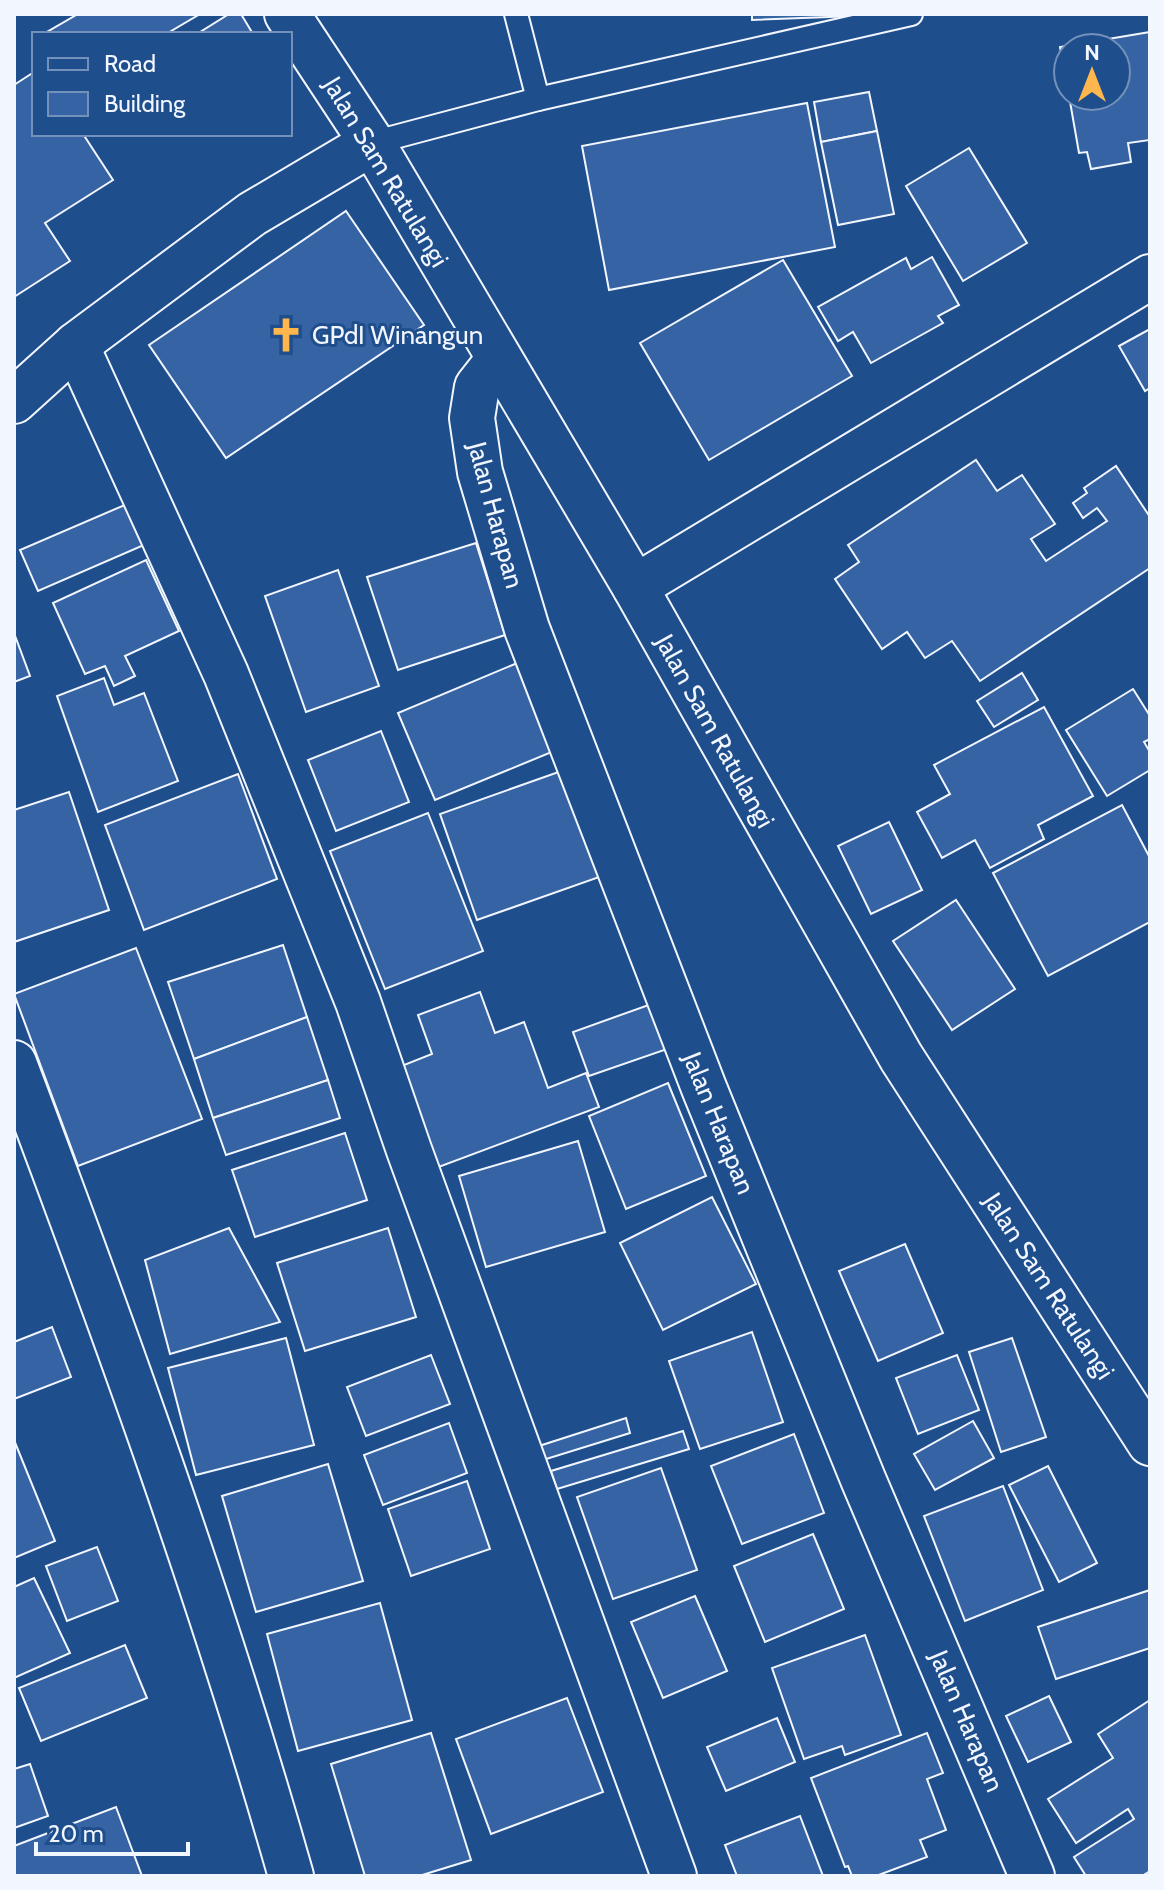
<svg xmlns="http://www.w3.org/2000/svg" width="1164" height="1890" font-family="Cabin,sans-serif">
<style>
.building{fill:#3563a3;stroke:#f2f6ff;stroke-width:2}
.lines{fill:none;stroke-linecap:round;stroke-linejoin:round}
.service-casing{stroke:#f2f6ff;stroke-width:26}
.minor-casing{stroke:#f2f6ff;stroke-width:48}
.tertiary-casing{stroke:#f2f6ff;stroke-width:48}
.trunk-casing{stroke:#f2f6ff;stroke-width:48}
.service{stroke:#1f4e8c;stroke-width:22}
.minor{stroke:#1f4e8c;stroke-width:44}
.tertiary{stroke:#1f4e8c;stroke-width:44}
.trunk{stroke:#1f4e8c;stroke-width:44}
.labels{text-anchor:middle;stroke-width:6;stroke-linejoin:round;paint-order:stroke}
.street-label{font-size:26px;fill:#f2f6ff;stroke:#1f4e8c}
.poi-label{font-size:26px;fill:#f2f6ff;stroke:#1f4e8c;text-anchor:start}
</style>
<rect width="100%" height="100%" fill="#1f4e8c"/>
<g class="building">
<path d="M78 14H200L166 34H48L47 32Z"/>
<path d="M229 14H241L253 34H197Z"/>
<path d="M752 14H882V15L752 20Z"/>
<path d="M1150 32V140L1128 143 1131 162 1091 169 1087 152 1079 153 1069 96H1116V48H1068V91L1060 47Z"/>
<path d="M34 72V134H83L113 180 45 223 70 261 14 297V85Z"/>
<path d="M869 92 877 131 821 142 814 102Z"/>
<path d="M807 103 835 247 609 290 582 146Z"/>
<path d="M877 131 894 214 838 225 821 142Z"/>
<path d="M969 148 1027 243 963 281 906 186Z"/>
<path d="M346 211 424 325 226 458 149 345Z"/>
<path d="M932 257 959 305 938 316 943 323 871 363 853 332 838 341 818 307 906 258 911 269Z"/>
<path d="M783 260 852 376 709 460 640 343Z"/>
<path d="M1150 329V388L1145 391 1119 346Z"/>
<path d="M976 460 997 491 1022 475 1055 524 1031 539 1046 561 1107 521 1097 508 1083 518 1073 503 1087 493 1084 488 1116 466 1150 517V568L980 681 952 641 925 658 907 632 882 649 835 579 859 562 848 545Z"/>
<path d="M127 504 144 545 38 591 20 550Z"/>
<path d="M476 543 505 635 398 670 367 577Z"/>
<path d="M146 560 179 631 125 656 135 676 114 686 105 666 85 674 53 603Z"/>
<path d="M338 570 379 686 306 712 265 596Z"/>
<path d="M14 633 30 676 14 682Z"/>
<path d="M522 661 559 749 435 800 398 713Z"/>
<path d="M1022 673 1038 700 994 727 977 701Z"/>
<path d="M104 678 114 705 144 693 178 781 98 812 57 696Z"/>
<path d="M1133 689 1150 716V739L1144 742 1150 752V770L1107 796 1066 730Z"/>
<path d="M1044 707 1093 796 1038 825 1044 839 990 868 975 840 942 858 917 812 950 794 934 765Z"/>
<path d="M381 731 409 802 336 831 308 760Z"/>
<path d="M567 769 605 875 477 920 440 814Z"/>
<path d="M238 774 277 879 144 930 105 825Z"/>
<path d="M69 792 109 910 14 942V810Z"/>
<path d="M1122 805 1150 858V922L1048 976 993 873Z"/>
<path d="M428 813 483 951 385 989 330 851Z"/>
<path d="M889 822 922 890 871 914 838 846Z"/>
<path d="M956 900 1015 989 952 1030 893 941Z"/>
<path d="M283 945 307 1017 194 1059 168 982Z"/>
<path d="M136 948 202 1119 78 1166 14 994Z"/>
<path d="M480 992 495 1033 524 1022 548 1088 586 1073 599 1107 436 1168 399 1067 432 1054 418 1015Z"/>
<path d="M657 1002 673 1047 589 1076 573 1032Z"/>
<path d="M307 1017 328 1080 213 1118 194 1059Z"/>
<path d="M328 1080 340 1118 226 1155 213 1118Z"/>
<path d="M668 1083 706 1176 626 1209 589 1116Z"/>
<path d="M345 1133 367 1200 255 1237 232 1170Z"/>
<path d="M578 1141 605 1232 486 1267 459 1176Z"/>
<path d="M712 1197 756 1284 663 1330 620 1243Z"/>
<path d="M229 1228 280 1322 170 1354 145 1260Z"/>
<path d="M388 1228 416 1317 305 1351 277 1263Z"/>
<path d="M905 1244 943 1333 878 1361 839 1271Z"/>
<path d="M52 1327 71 1377 14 1399V1342Z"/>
<path d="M752 1332 783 1422 700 1449 669 1361Z"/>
<path d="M286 1338 314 1445 196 1475 168 1368Z"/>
<path d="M1012 1338 1046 1437 1001 1452 969 1352Z"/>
<path d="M431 1355 450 1404 366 1436 347 1387Z"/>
<path d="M957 1355 979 1410 918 1434 896 1378Z"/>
<path d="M626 1418 630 1433 543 1460 539 1446Z"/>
<path d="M973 1421 994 1458 935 1490 914 1454Z"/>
<path d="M449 1423 467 1473 383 1505 364 1455Z"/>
<path d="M683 1431 689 1449 557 1489 551 1471Z"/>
<path d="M794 1434 824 1513 742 1544 711 1466Z"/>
<path d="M14 1440 55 1541 14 1558Z"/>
<path d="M328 1464 363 1581 256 1612 222 1496Z"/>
<path d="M1048 1466 1097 1563 1059 1582 1009 1485Z"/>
<path d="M661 1468 697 1570 613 1599 577 1497Z"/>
<path d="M467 1481 490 1549 411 1576 388 1509Z"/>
<path d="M1003 1486 1043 1590 965 1621 924 1516Z"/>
<path d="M813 1534 844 1609 765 1642 734 1566Z"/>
<path d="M97 1547 118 1601 67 1621 46 1566Z"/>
<path d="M34 1578 70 1653 14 1678V1587Z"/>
<path d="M1150 1590V1648L1056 1679 1038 1627Z"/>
<path d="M695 1596 727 1671 663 1698 631 1622Z"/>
<path d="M380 1603 412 1720 298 1751 267 1634Z"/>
<path d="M865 1635 901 1735 845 1755 842 1746 804 1759 772 1668Z"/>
<path d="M125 1645 147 1698 41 1741 19 1688Z"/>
<path d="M1049 1696 1071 1742 1028 1762 1006 1716Z"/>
<path d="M567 1698 603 1792 491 1834 456 1739Z"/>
<path d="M1150 1700V1871L1142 1876H1086L1074 1857 1134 1819 1128 1809 1076 1843 1048 1799 1113 1758 1098 1734Z"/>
<path d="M777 1718 795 1762 726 1791 707 1747Z"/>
<path d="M431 1733 471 1860 419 1876H365L331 1764Z"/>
<path d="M927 1733 943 1773 927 1779 946 1830 920 1840 927 1857 876 1876H852L848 1866 845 1867 811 1778Z"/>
<path d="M30 1764 48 1816 14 1828V1769Z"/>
<path d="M116 1807 142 1876H14V1846Z"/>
<path d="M800 1816 823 1876H737L725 1845Z"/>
</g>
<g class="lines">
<g class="service-casing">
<g id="service">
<path d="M516 14 538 99"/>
<path d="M372 143 538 99 911 14"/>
</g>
</g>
<g class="minor-casing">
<g id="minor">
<path d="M76 345 226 674 358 1002 409 1150 674 1876"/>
<path d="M499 359 477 387 472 418 480 472 527 629 704 1088 863 1479 1032 1876"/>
<path d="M635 587 1150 277"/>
<path d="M14 1063C115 1331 213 1601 291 1876"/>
</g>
</g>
<g class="tertiary-casing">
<path id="tertiary" d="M14 401 76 345 252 214 372 143"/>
</g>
<g class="trunk-casing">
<path id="trunk" d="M287 14 372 143 635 587 901 1057 1150 1443"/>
</g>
<use href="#service" class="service"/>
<use href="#minor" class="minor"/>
<use href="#tertiary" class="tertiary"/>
<use href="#trunk" class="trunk"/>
</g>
<defs>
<g id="church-bare" transform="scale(2.76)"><path d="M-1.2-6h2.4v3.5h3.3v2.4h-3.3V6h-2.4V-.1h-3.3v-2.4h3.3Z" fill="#ffb74d" stroke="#1f4e8c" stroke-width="2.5" paint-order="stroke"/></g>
</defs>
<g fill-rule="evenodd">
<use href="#church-bare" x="286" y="335"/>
</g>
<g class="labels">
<g class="street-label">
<text transform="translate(386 172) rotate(59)" y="9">Jalan Sam Ratulangi</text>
<text transform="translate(496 515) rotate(75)" y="9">Jalan Harapan</text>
<text transform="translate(715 731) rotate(61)" y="9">Jalan Sam Ratulangi</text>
<text transform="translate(719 1123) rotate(68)" y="9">Jalan Harapan</text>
<text transform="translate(1049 1286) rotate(57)" y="9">Jalan Sam Ratulangi</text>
<text transform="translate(967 1721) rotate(67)" y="9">Jalan Harapan</text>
</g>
<g class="poi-label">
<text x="312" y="344">GPdI Winangun</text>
</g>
</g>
<rect width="1164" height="1890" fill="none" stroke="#f2f6ff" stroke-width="32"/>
<rect x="32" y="32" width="260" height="104" fill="#1f4e8c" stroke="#7391ba" stroke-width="2"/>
<rect x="48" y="58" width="40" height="12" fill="#1f4e8c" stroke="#7391ba" stroke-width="2"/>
<text x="104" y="72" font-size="24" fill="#f2f6ff">Road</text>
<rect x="48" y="92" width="40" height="24" fill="#3563a3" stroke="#7391ba" stroke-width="2"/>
<text x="104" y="112" font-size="24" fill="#f2f6ff">Building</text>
<g transform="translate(1092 72)"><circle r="38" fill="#1f4e8c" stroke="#7391ba" stroke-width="2"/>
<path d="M0-6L14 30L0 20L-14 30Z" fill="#ffb74d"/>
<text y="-12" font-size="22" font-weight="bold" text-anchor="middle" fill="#f2f6ff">N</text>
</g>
<path d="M36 1842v12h152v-12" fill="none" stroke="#f2f6ff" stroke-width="4"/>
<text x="48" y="1842" font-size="24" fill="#f2f6ff" stroke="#1f4e8c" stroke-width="6" paint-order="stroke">20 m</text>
</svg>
